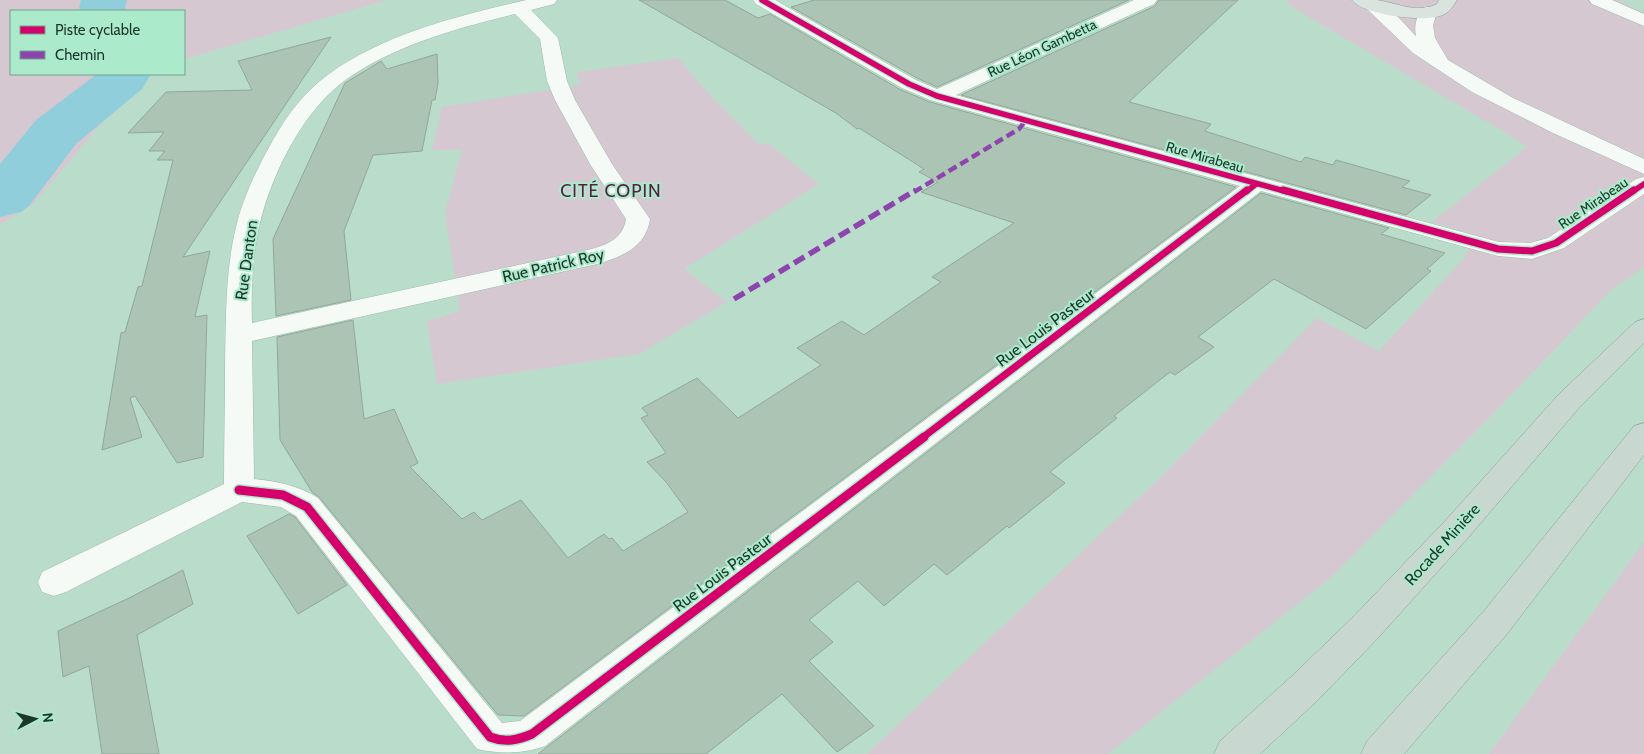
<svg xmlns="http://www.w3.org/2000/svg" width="1644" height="754" font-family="Cabin,sans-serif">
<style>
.green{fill:#d6c8d1}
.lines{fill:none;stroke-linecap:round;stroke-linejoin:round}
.river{fill:#91cedc;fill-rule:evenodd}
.building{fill:#abc4b3;stroke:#91a898}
.minor-casing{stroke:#9eb9ab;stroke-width:1}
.major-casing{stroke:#87a295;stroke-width:1}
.highway-casing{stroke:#87a295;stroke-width:1}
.minor{fill:#f5faf7;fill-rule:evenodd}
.major{fill:#d9e4df;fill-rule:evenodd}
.highway{fill:#c8d7d0;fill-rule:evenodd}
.quiet-far1{stroke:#8e44ad;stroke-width:4.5;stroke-dasharray:9 4.5;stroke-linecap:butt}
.quiet{stroke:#8e44ad;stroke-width:5.5;stroke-dasharray:12 5.5;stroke-linecap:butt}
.cycleway-far2-casing{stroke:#aceacc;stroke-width:8}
.cycleway-far1-casing{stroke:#aceacc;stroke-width:10}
.cycleway-casing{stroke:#aceacc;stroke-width:12}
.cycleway-far2{stroke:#d6006c;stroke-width:5.5}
.cycleway-far1{stroke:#d6006c;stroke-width:7}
.cycleway{stroke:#d6006c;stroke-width:9}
.labels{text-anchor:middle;stroke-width:4;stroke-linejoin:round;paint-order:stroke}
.far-street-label{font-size:14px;fill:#1e372c;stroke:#aceacc}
.street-label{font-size:16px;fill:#1e372c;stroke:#aceacc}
.neighbourhood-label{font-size:18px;letter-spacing:1px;fill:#591d44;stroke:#aceacc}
</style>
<rect width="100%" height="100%" fill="#badccb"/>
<g class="green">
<path d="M0 0H387L184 59V11H11V74H144L33 204 0 225Z"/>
<path d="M1287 0H1617L1644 13V267L1610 291 1495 412 1329 579 1108 754H867L1160 478 1317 318 1379 351 1464 258 1475 235 1432 222 1527 147 1506 133 1290 6Z"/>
<path d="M678 58 710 95 760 145 768 143 819 184 684 269 727 302 639 354 437 384 427 321 460 311 445 213 462 150H432L442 107 580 85 577 72Z"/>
<path d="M1644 542V754H1489L1642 545Z"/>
</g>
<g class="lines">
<g class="river">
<path d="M81 0H127L125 8 128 11H81L79 8Z"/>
<path d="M97 74H151L142 89 76 144 29 206 21 212 0 217V164L36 120Z"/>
</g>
</g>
<g class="building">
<path d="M639 0H725L758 18 770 14 901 90 930 102 1236 187 524 716 498 715 319 497 312 492 280 440 277 337 353 320 364 419 394 409 418 463 410 467 462 519 474 512 482 520 521 500 568 558 604 534 609 539 612 538 623 551 688 512 666 482 647 462 666 453 641 418 648 415 642 408 697 378 738 418 821 365 797 348 842 321 864 335 941 282 932 277 1014 223 921 192 938 182 919 172 924 169 859 128 857 129 836 113Z"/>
<path d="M814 0H1129L937 87 917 78 791 7Z"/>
<path d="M1159 0H1238L1129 102 1211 124 1205 131 1301 162 1305 157 1333 165 1336 160 1410 181 1402 187 1431 195 1406 215 961 95 1155 6Z"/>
<path d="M331 37 183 257 210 251 195 317 207 315 203 457 177 463 135 396 130 398 142 437 102 450 121 333 125 332 138 287 142 286 173 160H157L165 151H149L164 132 128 133 166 92 252 90 238 61Z"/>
<path d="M437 54 438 83 435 100H432L422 151 373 155 344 231 351 300 276 316 273 239 345 83 381 61 387 69Z"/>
<path d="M1261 193 1389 228 1381 234 1445 253 1427 269 1431 271 1366 329 1274 279 1198 337 1214 347 1175 375 1170 372 1114 416 1117 418 1050 472 1065 483 1009 528 1007 526 947 575 934 564 884 606 858 581 809 620 833 642 809 661 874 726 837 752 782 694 706 754H538Z"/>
<path d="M289 514 295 517 347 585 298 614 247 536Z"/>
<path d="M183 570 193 604 137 635 159 754H102L89 666 63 677 58 631 129 598Z"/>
</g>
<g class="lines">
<g class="minor-casing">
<g id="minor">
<path d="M526 0H557L554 4 531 10 558 38 567 81 575 100 612 164 650 219C646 247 622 257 597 264L252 341 254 479C277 481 299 486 318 498L502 723 520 721 1240 186 930 100 902 88 756 4 753 0H775L916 80 937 89 1134 0H1157L1154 4 956 95 1499 242 1530 243 1548 238 1636 179 1644 177V194L1564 248 1532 259 1498 256 1261 191 545 746C524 754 499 754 477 749L296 516 281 507 242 502 66 592 54 596 42 592 38 582 42 572 224 484C224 445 225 405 225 366 226 320 225 272 236 227 243 197 258 167 273 140 287 115 305 91 329 74 386 33 459 16 526 0ZM515 14 540 39 547 81 555 100 590 164 626 219C623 238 609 244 592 249L252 323C251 293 252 262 258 232 268 182 299 117 339 85 387 47 457 28 515 14Z"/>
<path d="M1589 0H1612L1644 14V26L1592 4Z"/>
<path d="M1374 1C1390 5 1404 24 1416 36 1414 26 1416 17 1422 8L1428 7 1434 8 1437 12 1433 25 1435 38 1448 60 1513 98 1644 159V174L1553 133 1472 92 1413 53 1368 10 1365 6 1368 2Z"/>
</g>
</g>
<g class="major-casing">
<path id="major" d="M1352 0C1360 0 1369 0 1377 0 1397 3 1417 14 1437 4L1439 0H1457C1452 8 1449 13 1440 16 1423 22 1363 15 1352 0Z"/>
</g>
<g class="highway-casing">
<g id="highway">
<path d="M1644 319V343L1579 408 1467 539 1377 639 1318 700 1260 754H1214L1220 741 1292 676 1353 617 1445 521 1559 394 1635 322Z"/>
<path d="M1644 423V455L1507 634 1404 754H1361L1367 741 1483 612 1634 426Z"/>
</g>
</g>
<use href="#minor" class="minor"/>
<use href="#major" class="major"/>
<use href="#highway" class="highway"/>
<path class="quiet-far1" d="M914 192 1019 129 1026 120"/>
<path class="quiet" d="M734 299 916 190"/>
<g class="cycleway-far2-casing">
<g id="cycleway-far2">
<path d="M762 0 909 84 937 96 1288 192"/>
<path d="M1246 192 1256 184"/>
<path d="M1632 192 1644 184"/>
</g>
</g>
<g class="cycleway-far1-casing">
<g id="cycleway-far1">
<path d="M1283 190 1498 249 1532 251 1556 243 1634 190"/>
<path d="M922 438 1247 190"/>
</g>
</g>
<g class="cycleway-casing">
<path id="cycleway" d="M239 490 283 495 307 507 490 737C505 743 518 740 532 734L924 437"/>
</g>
<use href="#cycleway-far2" class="cycleway-far2"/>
<use href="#cycleway-far1" class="cycleway-far1"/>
<use href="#cycleway" class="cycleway"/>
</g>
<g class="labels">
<g class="far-street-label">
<text transform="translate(1042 48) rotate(-25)" y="5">Rue Léon Gambetta</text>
<text transform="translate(1205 157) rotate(16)" y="5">Rue Mirabeau</text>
<text transform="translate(1593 203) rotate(-34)" y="5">Rue Mirabeau</text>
</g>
<g class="street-label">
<text transform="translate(246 260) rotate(-82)" y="6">Rue Danton</text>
<text transform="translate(553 265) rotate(-13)" y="6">Rue Patrick Roy</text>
<text transform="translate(1045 327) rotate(-37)" y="6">Rue Louis Pasteur</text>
<text transform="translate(1442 544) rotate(-48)" y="6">Rocade Minière</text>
<text transform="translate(722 572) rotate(-37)" y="6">Rue Louis Pasteur</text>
</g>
<g class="neighbourhood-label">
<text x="611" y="197">CITÉ COPIN</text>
</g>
</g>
<rect x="10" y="10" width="175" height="65" fill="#aceacc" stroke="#73a28c"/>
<rect x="20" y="26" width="25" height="8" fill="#d6006c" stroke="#73a28c"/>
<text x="55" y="35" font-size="15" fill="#1e372c">Piste cyclable</text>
<rect x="20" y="51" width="25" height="8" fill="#8e44ad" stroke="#73a28c"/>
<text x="55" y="60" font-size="15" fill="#1e372c">Chemin</text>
<g transform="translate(35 719) rotate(84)" stroke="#aceacc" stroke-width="4" paint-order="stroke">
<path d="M0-4L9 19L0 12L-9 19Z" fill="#1e372c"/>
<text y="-8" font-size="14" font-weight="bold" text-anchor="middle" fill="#1e372c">N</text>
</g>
</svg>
